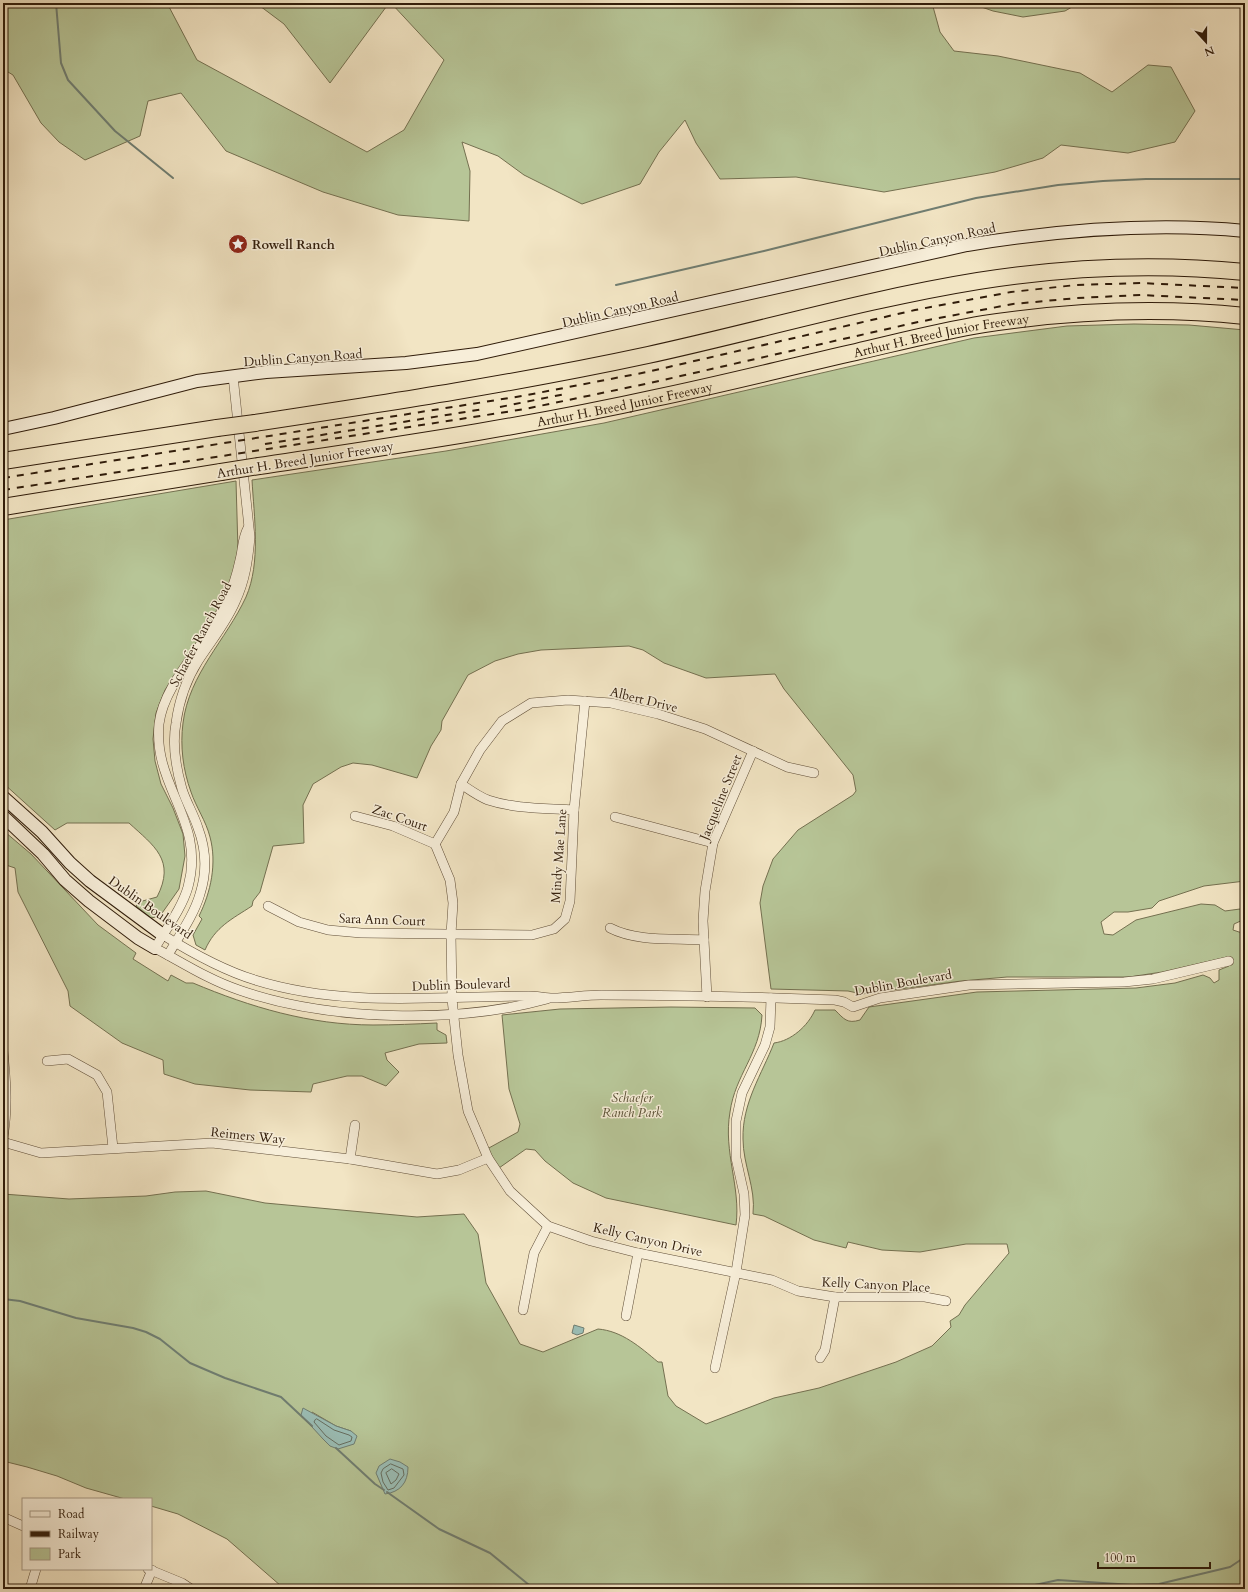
<svg xmlns="http://www.w3.org/2000/svg" width="1248" height="1592" font-family="Cardo,serif">
<style>
.green{fill:#b7c597;stroke:#747050;fill-rule:evenodd}
.water{fill:#9bbfb7;stroke:#707e72}
.lines{fill:none;stroke-linecap:round;stroke-linejoin:round}
.shore{stroke:#666e60;stroke-width:1}
.stream{stroke:#707e72;stroke-width:2}
.street-casing{stroke:#604e38;stroke-width:10}
.secondary-casing{stroke:#301c0a;stroke-width:14}
.highway-casing{stroke:#301c0a;stroke-width:18}
.street{stroke:#f7eed9;stroke-width:9}
.secondary{stroke:#f7eed9;stroke-width:12}
.highway{stroke:#f2e5c4;stroke-width:16}
.rail{stroke:#301c0a;stroke-width:2;stroke-dasharray:7 7;stroke-linecap:butt}
.highway-bridge-casing{stroke:#301c0a;stroke-width:18;stroke-linecap:butt}
.highway-bridge{stroke:#f2e5c4;stroke-width:16}
.labels{text-anchor:middle;stroke-width:3;stroke-linejoin:round;paint-order:stroke}
.street-label{font-size:13px;fill:#301c0a;stroke:#f7eed9}
.poi-label{font-size:13px;font-weight:bold;fill:#301c0a;stroke:#f7eed9;text-anchor:start}
.park-label{font-size:13px;font-style:italic;fill:#584f34;stroke:#f7eed9}
</style>
<rect width="100%" height="100%" fill="#f2e5c4"/>
<filter id="stains"><feTurbulence type="fractalNoise" baseFrequency=".005" numOctaves="4"/><feColorMatrix values="0 0 0 0 .2 0 0 0 0 .09 0 0 0 0 .02 0 0 0 .5 -.17"/></filter>
<radialGradient id="worn" r=".72"><stop offset=".6" stop-color="#630" stop-opacity="0"/><stop offset="1" stop-color="#630" stop-opacity=".3"/></radialGradient>
<g class="green">
<path d="M3 3H167L197 60 367 152 404 130 444 60 391 3H932L940 32 954 51 998 56 1080 73 1112 92 1148 65 1171 67 1195 111 1175 142 1128 153 1061 145 1043 158 995 172 884 192 796 177 720 179 696 143 685 120 659 152 640 184 582 204 524 175 498 156 462 142 470 171 469 221 398 215 323 192 226 151 181 93 148 101 140 136 85 160 59 142 41 123 13 75 3 69Z"/>
<path d="M256 3H389L330 83 284 24Z"/>
<path d="M970 3H1079L1065 11 1023 17 993 11Z"/>
<path d="M1134 324 1189 325 1245 330V881L1204 886 1159 901 1152 908 1128 912H1114L1101 922 1104 934 1113 935 1136 920 1201 904 1215 905 1225 911 1240 909 1245 916V919L1234 924 1233 930 1245 934V1589H279L281 1586 227 1539 178 1514 151 1506V1499H125L86 1488 57 1476 27 1467 3 1461V1194L69 1199 146 1196 175 1192 206 1191 265 1203 417 1217 464 1214 478 1234 486 1283 520 1344 543 1352 598 1329C622 1331 640 1347 658 1362H662L668 1396 676 1406 706 1424 774 1398 819 1388 896 1362 932 1346 951 1327 950 1321 959 1315 965 1305 1009 1253 1007 1244H966L920 1252 882 1250 848 1242 846 1248 814 1240 764 1216 753 1214C756 1188 743 1165 743 1139 742 1103 762 1074 774 1043 791 1041 808 1026 815 1010H835C844 1019 847 1024 860 1020L869 1007 977 992 1136 988 1175 983 1203 975 1210 978 1214 983 1219 980V970L1229 966 1227 957 1162 972 1129 977H1007L961 981 862 994 848 991 771 989 760 903 763 886 773 859 798 830 853 795 856 791 853 775 784 689 775 674 706 678 664 663 643 650 629 646 541 650 518 654 495 661 468 675 442 721 441 730 431 746 417 778 372 765 353 763 341 767 313 784 303 805 304 843 273 846 260 892 253 901 252 906C232 919 215 927 205 950L196 945 193 935 202 919 199 916C211 892 217 863 210 837 206 821 196 807 191 792 183 770 180 746 183 723 189 674 226 640 246 597 261 563 254 516 252 480L446 451 604 423 974 338 1067 326ZM312 1412 336 1426 351 1431 330 1446 308 1421Z"/>
<path d="M236 481 238 550 233 572 226 592 212 619 165 690 156 713 153 739 155 761 161 784 173 808 183 834 185 856 179 889 160 916 151 918 136 906 139 902 157 897C176 860 154 846 129 823H67L55 830 3 783V520Z"/>
<path d="M5 832 31 854 98 925 136 953 133 959 168 981 171 975 186 983H193C250 1007 310 1025 373 1025 394 1025 415 1024 437 1023V1030L446 1035 447 1043 419 1044 385 1053 387 1060 399 1072 386 1086 362 1076H347L313 1084 311 1092 250 1090 195 1084 164 1074 163 1060 122 1043 70 1006 68 991 18 892 15 868 3 864V835Z"/>
<path d="M671 1007 755 1008 762 1015C760 1054 735 1075 730 1112 723 1152 741 1187 736 1225L606 1198 573 1183 545 1161 535 1150 526 1149 499 1168 487 1149 518 1132 520 1124 509 1089 502 1015 560 1009Z"/>
</g>
<g class="water">
<path d="M574 1325 584 1328 583 1333 577 1335 572 1333Z"/>
<path d="M303 1408 336 1426 351 1431 357 1436 354 1444 338 1449 330 1446 323 1439 301 1415Z"/>
<path d="M390 1459 400 1462 408 1467C408 1483 400 1492 385 1494L376 1473 379 1466Z"/>
</g>
<g class="lines">
<g class="shore">
<path d="M317 1419 334 1430 349 1435 352 1437 351 1441 339 1445 326 1436 314 1422 315 1420Z"/>
<path d="M391 1464 403 1469 404 1475 394 1488 388 1490 383 1482 381 1473 383 1469Z"/>
<path d="M392 1469 399 1474 396 1480 391 1484 386 1473Z"/>
</g>
<g class="stream">
<path d="M56 3 61 63 68 80 115 131 173 178"/>
<path d="M616 285 764 251 976 198 1058 185 1103 181 1146 179H1245"/>
<path d="M3 1299 20 1301 76 1318 133 1328 146 1332 160 1339 190 1363 225 1378 281 1397 312 1426"/>
<path d="M336 1448 375 1484 384 1490"/>
<path d="M387 1492 439 1529 490 1553 534 1589"/>
<path d="M1016 1589 1058 1580 1133 1585 1159 1584 1230 1567 1245 1557"/>
</g>
<g class="street-casing">
<g id="street">
<path d="M248 528C242 539 243 549 240 560 237 574 233 587 227 600 211 640 164 681 159 724 153 787 206 821 188 887 182 908 166 929 155 948 183 963 209 980 239 990 328 1021 457 1024 547 999"/>
<path d="M461 784C470 790 478 796 488 800 515 809 546 808 574 810"/>
<path d="M355 816 393 826 435 844"/>
<path d="M615 817 713 843"/>
<path d="M435 844 450 880 453 903 451 934 452 999 458 1055 468 1111 488 1158 510 1191 548 1226 591 1241 638 1253 772 1280 798 1291 835 1297H925L946 1301"/>
<path d="M435 844 454 812 461 784 480 750 502 721 531 703 568 700 611 703 658 714 705 729 787 767 814 773"/>
<path d="M268 906 299 922 328 930 361 933 532 935 554 929 565 919 570 901 574 810 585 701"/>
<path d="M610 928C637 942 674 938 704 940"/>
<path d="M163 935C192 953 222 970 255 980 345 1008 437 996 529 996 537 996 545 998 553 998 569 998 585 995 601 995 679 995 757 997 835 1000L844 1002 853 1007 880 998 969 985 1124 982 1153 979 1229 961"/>
<path d="M168 955C179 936 194 915 200 894 207 872 206 849 198 828 194 815 186 802 182 789 176 768 172 744 176 723 179 701 186 680 198 661 211 641 226 623 235 602 245 581 248 560 250 537L233 376"/>
<path d="M707 997 703 921 705 891 713 843 753 751"/>
<path d="M3 1051C6 1081 8 1108 3 1137"/>
<path d="M47 1061 68 1059 97 1075 107 1092 113 1148"/>
<path d="M3 1142 41 1153 212 1143 350 1159 437 1174 459 1170 488 1158"/>
<path d="M350 1159 355 1125"/>
<path d="M523 1310 534 1253 548 1226"/>
<path d="M626 1316 638 1253"/>
<path d="M820 1358 825 1350 835 1297"/>
<path d="M715 1368 736 1272 745 1215 744 1194 736 1158V1121L742 1093 765 1045 770 1027 771 998"/>
<path d="M3 1517 23 1526"/>
<path d="M148 1569 182 1583 191 1589"/>
<path d="M30 1589 36 1569"/>
<path d="M144 1589 152 1570"/>
</g>
</g>
<g class="secondary-casing">
<g id="secondary">
<path d="M3 429 54 418 197 381 266 372 406 363 477 354 967 245C1059 230 1152 222 1245 231"/>
<path d="M3 797 42 832 70 863 90 881 163 935"/>
<path d="M3 816 43 854 65 880 89 901 138 938 155 948"/>
</g>
</g>
<g class="highway-casing">
<g id="highway">
<path d="M255 423C386 403 518 383 648 355 758 331 867 299 978 281 1066 267 1156 263 1245 272"/>
<path d="M3 461 217 428"/>
<path id="s1" d="M259 466C391 446 524 427 655 398 723 384 789 367 856 352 899 342 941 331 984 324 1070 311 1159 307 1245 316"/>
<path d="M3 507 221 472"/>
</g>
</g>
<use href="#street" class="street"/>
<use href="#secondary" class="secondary"/>
<use href="#highway" class="highway"/>
<g class="rail">
<path d="M500 407 565 394"/>
<path d="M265 444 484 409"/>
<path d="M3 478 522 396 647 372 915 310 1011 292 1076 285 1141 283 1245 288"/>
<path d="M3 490 525 409 650 383 918 322 1013 304 1077 298 1141 295 1245 300"/>
</g>
<g class="highway-bridge-casing">
<g id="highway-bridge">
<path d="M217 428 255 423"/>
<path d="M221 472 259 466"/>
</g>
</g>
<use href="#highway-bridge" class="highway-bridge"/>
</g>
<defs>
<g id="sight-disc" transform="scale(1)"><circle r="9.5" fill="#8f2418" stroke="#f7eed9"/><path d="M0-6L1.8-2.2L6-1.7L2.9 1.2L3.7 5.4L0 3.3L-3.7 5.4L-2.9 1.2L-6-1.7L-1.8-2.2Z" fill="#fff"/></g>
</defs>
<g fill-rule="evenodd">
<use href="#sight-disc" x="238" y="244"/>
</g>
<g class="labels">
<g class="street-label">
<text transform="translate(937 239) rotate(-12)" y="5">Dublin Canyon Road</text>
<text transform="translate(620 309) rotate(-13)" y="5">Dublin Canyon Road</text>
<text dy="5" stroke="none"><textPath href="#s1" startOffset="695">Arthur H. Breed Junior Freeway</textPath></text>
<text transform="translate(303 357) rotate(-4)" y="5">Dublin Canyon Road</text>
<text dy="5" stroke="none"><textPath href="#s1" startOffset="371">Arthur H. Breed Junior Freeway</textPath></text>
<text transform="translate(305 459) rotate(-9)" y="5">Arthur H. Breed Junior Freeway</text>
<text transform="translate(200 634) rotate(-62)" y="5">Schaefer Ranch Road</text>
<text transform="translate(644 699) rotate(14)" y="5">Albert Drive</text>
<text transform="translate(720 797) rotate(-68)" y="5">Jacqueline Street</text>
<text transform="translate(400 817) rotate(19)" y="5">Zac Court</text>
<text transform="translate(558 856) rotate(-86)" y="5">Mindy Mae Lane</text>
<text transform="translate(151 907) rotate(35)" y="5">Dublin Boulevard</text>
<text transform="translate(382 919) rotate(2)" y="5">Sara Ann Court</text>
<text transform="translate(903 982) rotate(-10)" y="5">Dublin Boulevard</text>
<text transform="translate(461 984) rotate(-2)" y="5">Dublin Boulevard</text>
<text transform="translate(248 1135) rotate(6)" y="5">Reimers Way</text>
<text transform="translate(648 1239) rotate(13)" y="5">Kelly Canyon Drive</text>
<text transform="translate(876 1284) rotate(3)" y="5">Kelly Canyon Place</text>
</g>
<g class="poi-label">
<text x="252" y="249">Rowell Ranch</text>
</g>
<g class="park-label">
<text x="632" y="1102">Schaefer<tspan x="632" dy="15">Ranch Park</tspan></text>
</g>
</g>
<rect width="1248" height="1592" fill="none" stroke="#f2e5c4" stroke-width="16"/>
<rect x="4" y="4" width="1240" height="1584" fill="none" stroke="#301c0a" stroke-width="2"/>
<rect x="8" y="8" width="1232" height="1576" fill="none" stroke="#301c0a"/>
<rect x="22" y="1498" width="130" height="72" fill="#f7eed9" stroke="#a79a86"/>
<rect x="30" y="1511" width="20" height="6" fill="#f7eed9" stroke="#a79a86"/>
<text x="58" y="1518" font-size="12" fill="#301c0a">Road</text>
<rect x="30" y="1531" width="20" height="6" fill="#301c0a" stroke="#a79a86"/>
<text x="58" y="1538" font-size="12" fill="#301c0a">Railway</text>
<rect x="30" y="1548" width="20" height="12" fill="#b7c597" stroke="#a79a86"/>
<text x="58" y="1558" font-size="12" fill="#301c0a">Park</text>
<g transform="translate(1206 42) rotate(159)" stroke="#f7eed9" stroke-width="3" paint-order="stroke">
<path d="M0-3L7 15L0 10L-7 15Z" fill="#301c0a"/>
<text y="-6" font-size="11" font-weight="bold" text-anchor="middle" fill="#301c0a">N</text>
</g>
<path d="M1098 1562v6h112v-6" fill="none" stroke="#301c0a" stroke-width="2"/>
<text x="1104" y="1562" font-size="12" fill="#301c0a" stroke="#f7eed9" stroke-width="3" paint-order="stroke">100 m</text>
<rect width="100%" height="100%" filter="url(#stains)"/>
<rect width="100%" height="100%" fill="url(#worn)"/>
</svg>
